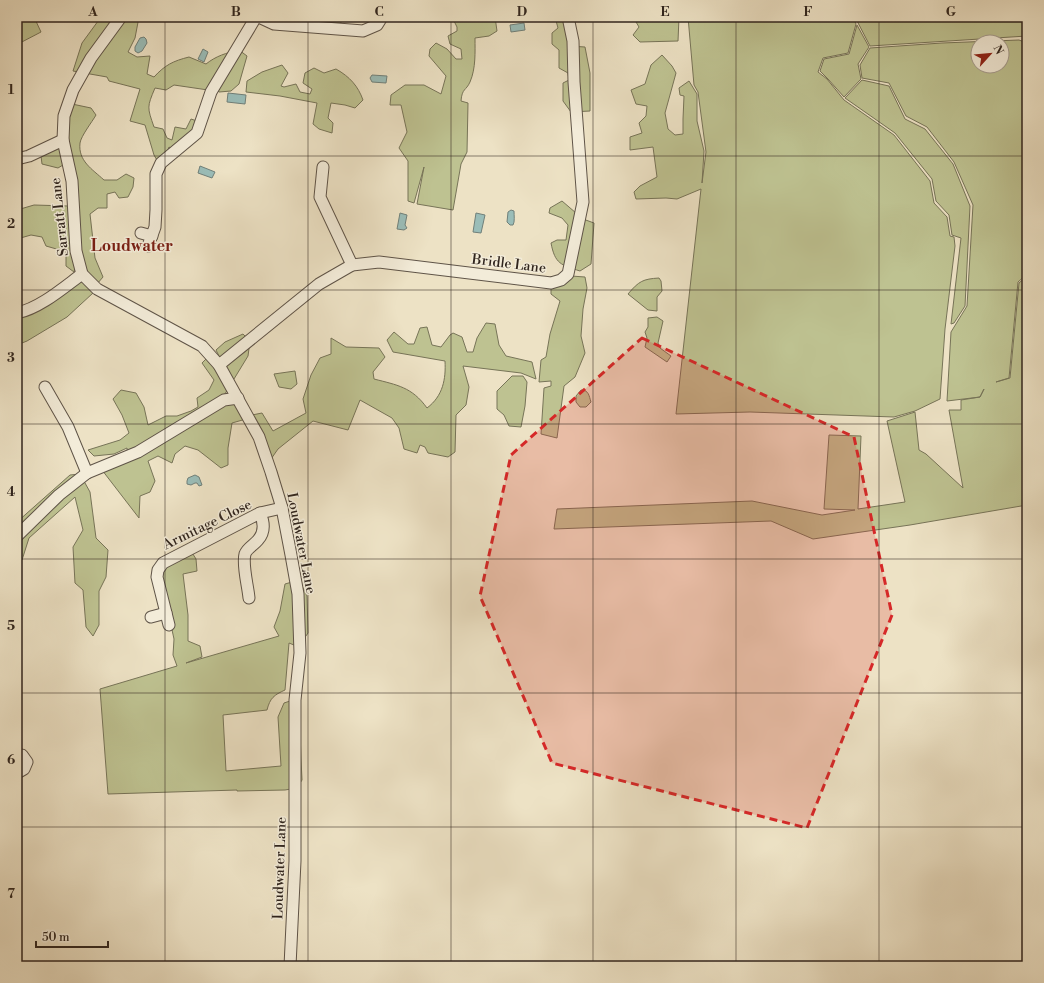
<svg xmlns="http://www.w3.org/2000/svg" width="1044" height="983" font-family="'Libre Bodoni',serif">
<style>
.green{fill:#bec291;stroke:#777458;fill-rule:evenodd}
.water{fill:#9abdb8;stroke:#70807a}
.lines{fill:none;stroke-linecap:round;stroke-linejoin:round}
.minor-casing{stroke:#5f5448;stroke-width:13}
.minor{stroke:#f3ecd9;stroke-width:11}
.marked{fill:#d62828;fill-opacity:0.2;stroke:#d62828;stroke-width:3;stroke-dasharray:8 5;stroke-linejoin:round}
.grid{fill:none;stroke:#30251e;stroke-width:1;stroke-opacity:0.55}
.labels{text-anchor:middle;stroke-width:3;stroke-linejoin:round;paint-order:stroke}
.street-label{font-size:14px;fill:#30251e;stroke:#f3ecd9}
.quarter-label{font-size:16px;font-weight:bold;fill:#7a1f14;stroke:#f3ecd9}
.neatline{fill:none;stroke:#30251e;stroke-width:1.5}
.grid-label{font-size:13px;text-anchor:middle;font-weight:bold;fill:#30251e}
</style>
<rect width="100%" height="100%" fill="#ede2c5"/>
<filter id="stains"><feTurbulence type="fractalNoise" baseFrequency=".005" numOctaves="4"/><feColorMatrix values="0 0 0 0 .2 0 0 0 0 .09 0 0 0 0 .02 0 0 0 .5 -.17"/></filter>
<radialGradient id="worn" r=".72"><stop offset=".6" stop-color="#630" stop-opacity="0"/><stop offset="1" stop-color="#630" stop-opacity=".3"/></radialGradient>
<g class="green">
<path d="M17 17H34L41 32 18 44 19 82 17 83Z"/>
<path d="M101 17H139L135 38 128 52 137 57 150 56 147 74 154 77C165 65 173 61 189 57L206 64C216 56 226 53 239 50L247 56 239 84 231 91 219 92 212 84 208 90 174 85 166 90 155 88C147 107 147 107 154 127L163 129 167 138 172 140 175 127 186 129 191 119 200 122 195 132 174 150 169 147 165 157 158 162 154 155 145 125 130 121 140 89 109 81 107 77 73 71 82 43Z"/>
<path d="M308 17H336L344 26H310Z"/>
<path d="M456 17H495L497 31 489 36 475 38C475 52 476 68 470 82 466 91 462 88 461 101L468 103 467 152 461 164 453 210 417 204 424 167 414 203 408 201V161L399 148 407 132 401 105H390L391 95 405 85H424L441 94 446 76 429 56 430 49 436 43 447 49 456 59H462L461 49 450 44 448 36 457 31V27L454 21Z"/>
<path d="M555 17H568L570 46 585 47 590 73V111L571 112 563 101V83L569 80 568 73 559 68V50L552 44V33L558 28Z"/>
<path d="M633 17H679L678 41 640 42 633 35 639 27Z"/>
<path d="M688 17H853L856 24 848 53 823 58 818 72 827 79 844 100 894 135 930 181 934 203 947 217 950 236 954 237 955 246 945 329 940 399 915 411 894 417 750 412 676 414 701 189 677 199 666 198 636 199 634 192 640 186 657 177 653 147 630 150V137L642 133 639 123 646 116 647 106 636 104 631 90 645 84 651 65 662 55 672 66 676 73 665 113 668 129 675 135 683 134V119L684 96 680 95 679 88 689 81 697 94V121L704 151 702 183 706 152 698 92 694 85Z"/>
<path d="M855 17H1027V36L870 46Z"/>
<path d="M857 25 869 47 858 64 861 79 844 97 828 79 820 71 824 59 849 54Z"/>
<path d="M1019 40 1027 43V274L1018 282 1009 378 996 382 1010 378 1019 283 1027 276V505L910 525 813 539 771 521 554 529 557 509 752 501 822 515 855 510 824 509 829 435 861 436 858 509 905 502 887 421 915 412 919 450 926 454 963 488 949 410H961V400L980 397 984 389 980 397 947 401 951 332 967 306 973 205 954 162 927 127 906 116 889 83 862 78 860 65 870 48 942 43ZM978 42H1002V66H978Z"/>
<path d="M282 65 288 73 281 86 284 87 296 84 300 92 310 94 312 89 303 83 305 73 314 68 324 73 336 69C350 77 358 86 363 100L355 108 345 105 331 103 328 118 333 123 332 133 319 129 313 124 317 103 280 96 246 92 247 81 262 72Z"/>
<path d="M862 80 889 86 905 119 925 129 953 164 970 206 965 306 954 323 951 324 961 238 952 235 949 215 936 201 932 179 895 133 845 98Z"/>
<path d="M72 104 91 108 96 115C92 122 81 136 80 143 78 161 92 169 104 180H117L126 174 134 178 133 187 128 197 119 198 115 192 107 194V208H98L90 214 95 258 103 277 97 284 90 277 85 266 76 260 74 272 66 266V250H60L46 246 42 237 31 235 17 239V210L34 205 68 206V162L58 168 42 164 41 156 60 146Z"/>
<path d="M562 201 583 219 594 223 591 264 580 271C561 265 555 264 551 243L557 240H566L568 225 562 218 549 213 550 208Z"/>
<path d="M571 276 585 277 587 288 583 309 581 336 585 353 575 377 564 386 557 438 541 434 544 388 551 386V381L539 382 541 360 546 357 550 334 560 301 551 294V289Z"/>
<path d="M659 278 661 281 662 291 657 297V311L648 310 628 294C639 281 643 279 659 278Z"/>
<path d="M82 280 93 293 67 317 27 341 17 345V317Z"/>
<path d="M657 317 663 321 658 343 660 348 671 356 667 362 645 347 647 338 645 332 648 327V318Z"/>
<path d="M486 323 495 324 499 345 506 356 532 362 536 379 521 373 463 366 469 387 466 405 456 415 455 452 448 457 428 453 425 447 420 445 417 453 404 449 399 428 392 418 360 400 348 430 313 421 278 449 271 459 252 415 262 413 273 431 306 413 303 399 311 375 320 358 331 354V338L346 347 379 348 385 357 373 372 374 379C397 385 412 387 427 408 443 396 446 379 445 361L393 352 387 340 394 332 408 344H414L420 328 427 327 432 345 441 347 450 335 453 333 462 337 467 352H473L477 338Z"/>
<path d="M243 334 250 341 248 356 223 397 226 404H238L246 419 232 423 228 448V465L221 468 198 450 185 446 175 454 172 463 158 456 148 461 155 481 150 492 140 496 139 518 102 470 128 459 127 448 114 454 94 456 88 450 120 440 129 433 122 415 113 399 121 390 136 393 144 407 148 425 166 416H177L191 411 198 407 197 398 209 390 214 380 202 363 207 358 224 366 216 350 225 342Z"/>
<path d="M295 371 297 384 291 389 279 387 274 374Z"/>
<path d="M512 376H523L527 382 525 406 521 427 509 426 504 415 497 409V391Z"/>
<path d="M581 390C589 390 589 396 591 402L586 407H580L576 402V396Z"/>
<path d="M80 474 90 492 96 538 108 550 106 577 99 591V625L93 636 86 627 83 590 75 583 73 547 83 530 75 497 29 538 22 560 17 563V522L70 475Z"/>
<path d="M191 551 196 559 197 571 183 574 188 615V641L200 646 202 657 186 663 279 636 274 627 280 611 285 584 299 580 307 596 308 633 301 643 294 645 289 643 285 690C274 695 270 698 267 710L223 715 226 771 281 766 278 717 284 703 293 700 300 732 301 759 302 780 297 788 285 790 237 791V790L108 794 100 689 177 666 173 655 174 639 162 584 161 573 167 563Z"/>
</g>
<g class="water">
<path d="M524 23 525 30 511 32 510 25Z"/>
<path d="M144 37 146 39 147 43 142 51 138 53 135 51V47L140 38Z"/>
<path d="M203 49 208 52 204 62 198 59Z"/>
<path d="M372 75 387 76 386 83 372 82 370 78Z"/>
<path d="M228 93 246 95 245 104 227 102Z"/>
<path d="M200 166 215 172 212 178 198 173Z"/>
<path d="M511 210 514 211C514 215 515 222 513 225H510L507 222 508 212Z"/>
<path d="M400 213 407 215 405 225 407 228 404 230 397 229Z"/>
<path d="M476 213 485 215 481 233 473 232Z"/>
<path d="M195 475 199 477 202 485 199 486 197 483H195L191 485 187 484V481L188 478Z"/>
</g>
<g class="lines">
<g class="minor-casing">
<g id="minor">
<path d="M121 17 91 58 73 90 64 116 63 140 72 181 76 251 82 274 97 289 202 346 219 365 259 437 271 472 282 508 291 555 298 594 300 653 295 700V861L290 966"/>
<path d="M259 17 274 24 363 31 377 25 382 17"/>
<path d="M17 159 29 156 63 140"/>
<path d="M323 167 320 197 352 265"/>
<path d="M141 233 152 236"/>
<path d="M148 246 155 227 156 210V174L161 163 197 133 211 92 256 17"/>
<path d="M17 313C40 308 63 288 82 274"/>
<path d="M219 365 319 284 352 265 379 262 551 283 561 280 568 274 583 202 574 82 573 41 568 17"/>
<path d="M45 387 68 427 87 473"/>
<path d="M17 536 59 495 87 473 138 452 224 400 238 398"/>
<path d="M249 598C248 586 242 565 245 554 247 548 254 545 258 540 265 532 264 522 260 513"/>
<path d="M151 617 166 613"/>
<path d="M169 625 157 577 158 570 163 563 260 513 282 508"/>
<path d="M17 755H22L27 762 24 769 17 773"/>
</g>
</g>
<use href="#minor" class="minor"/>
</g>
<path class="marked" d="M642 338 854 437 892 615 807 828 552 763 480 596 511 455Z"/>
<path class="grid" d="M165 17V966M308 17V966M451 17V966M593 17V966M736 17V966M879 17V966M17 156H1027M17 290H1027M17 424H1027M17 559H1027M17 693H1027M17 827H1027"/>
<g class="labels">
<g class="street-label">
<text transform="translate(59 217) rotate(-96)" y="5">Sarratt Lane</text>
<text transform="translate(509 263) rotate(7)" y="5">Bridle Lane</text>
<text transform="translate(207 524) rotate(-26)" y="5">Armitage Close</text>
<text transform="translate(302 543) rotate(79)" y="5">Loudwater Lane</text>
<text transform="translate(279 868) rotate(-88)" y="5">Loudwater Lane</text>
</g>
<g class="quarter-label">
<text x="132" y="251">Loudwater</text>
</g>
</g>
<rect width="1044" height="983" fill="none" stroke="#ede2c5" stroke-width="44"/>
<g transform="translate(990 54) rotate(63)"><circle r="19" fill="#f3ecd9" stroke="#a59c8e"/>
<path d="M0-3L7 15L0 10L-7 15Z" fill="#8f2418"/>
<text y="-6" font-size="11" font-weight="bold" text-anchor="middle" fill="#30251e">N</text>
</g>
<path d="M36 941v6h72v-6" fill="none" stroke="#30251e" stroke-width="2"/>
<text x="42" y="941" font-size="12" fill="#30251e" stroke="#f3ecd9" stroke-width="3" paint-order="stroke">50 m</text>
<rect x="22" y="22" width="1000" height="939" class="neatline"/>
<g class="grid-label">
<text x="93" y="16">A</text>
<text x="236" y="16">B</text>
<text x="379" y="16">C</text>
<text x="522" y="16">D</text>
<text x="665" y="16">E</text>
<text x="808" y="16">F</text>
<text x="951" y="16">G</text>
<text x="11" y="94">1</text>
<text x="11" y="228">2</text>
<text x="11" y="362">3</text>
<text x="11" y="496">4</text>
<text x="11" y="630">5</text>
<text x="11" y="764">6</text>
<text x="11" y="898">7</text>
</g>
<rect width="100%" height="100%" filter="url(#stains)"/>
<rect width="100%" height="100%" fill="url(#worn)"/>
</svg>
